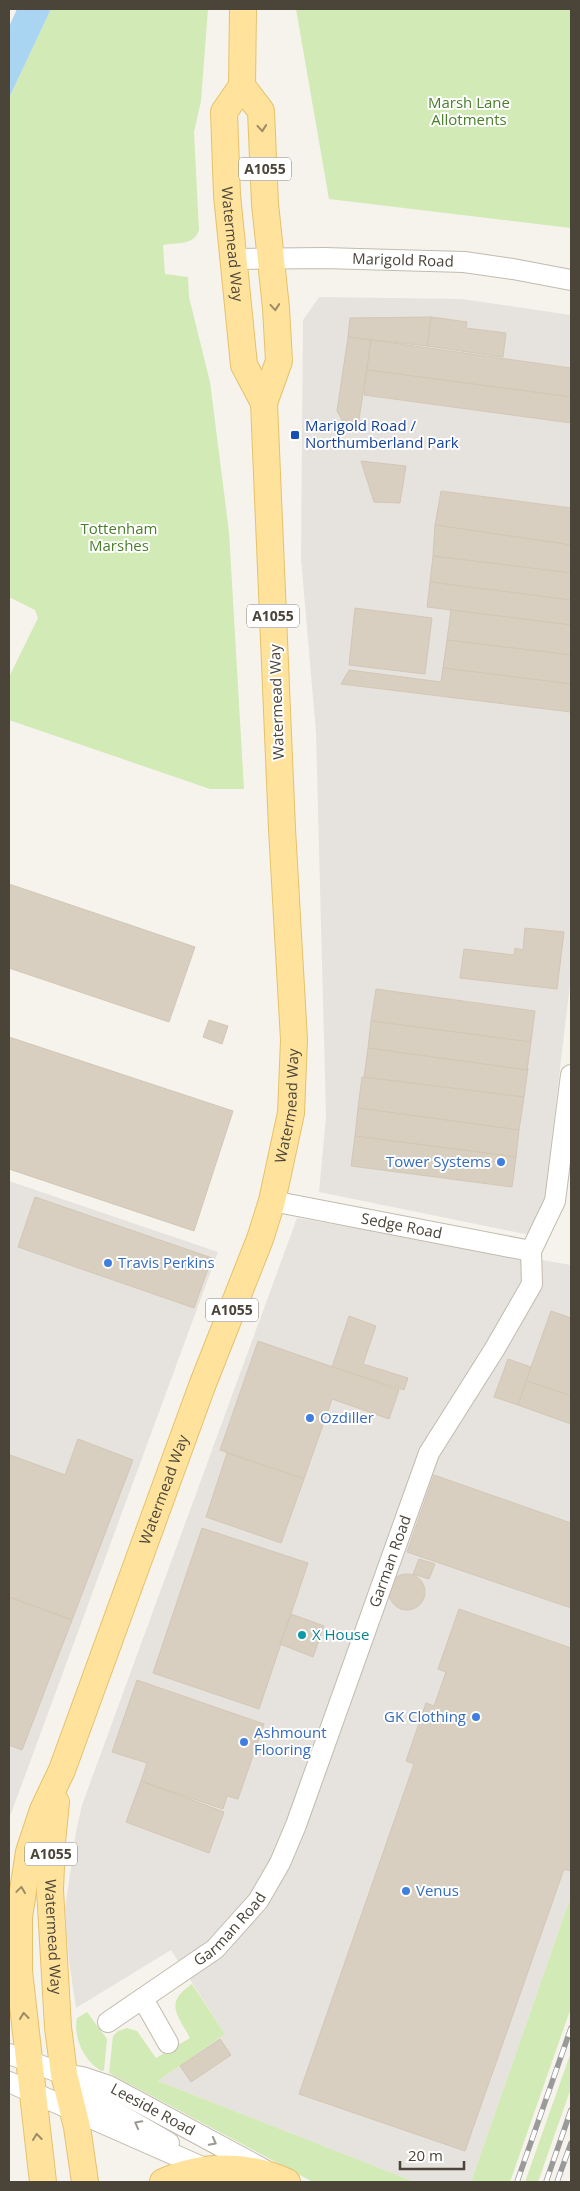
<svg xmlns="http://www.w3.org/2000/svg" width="580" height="2191" font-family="'Open Sans',sans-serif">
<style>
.industrial{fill:#e6e2dd}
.green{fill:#d2eab5}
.water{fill:#a9d4f2}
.building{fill:#d8cfc1;stroke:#d3c7b4}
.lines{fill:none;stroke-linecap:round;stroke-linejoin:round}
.minor-casing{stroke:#c2bbae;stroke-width:22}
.major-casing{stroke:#e6c16a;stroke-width:28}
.minor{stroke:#fff;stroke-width:20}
.major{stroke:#ffe39c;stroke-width:26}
.rail-casing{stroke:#9a9a9a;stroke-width:5.5}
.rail{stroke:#fff;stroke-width:4;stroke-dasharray:11;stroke-linecap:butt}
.oneway{stroke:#9c8c66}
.oneway2{stroke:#9c9892}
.transit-dot{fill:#1a4fb4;stroke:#fff;stroke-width:2}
.shop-dot{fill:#3f7fe0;stroke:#fff;stroke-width:2}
.culture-dot{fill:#0f9aa8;stroke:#fff;stroke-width:2}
.labels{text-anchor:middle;stroke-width:4;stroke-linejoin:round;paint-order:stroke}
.shield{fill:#fff;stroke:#817c74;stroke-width:1}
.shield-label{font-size:14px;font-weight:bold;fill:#4b4439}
.park-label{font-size:15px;fill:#4a7f2a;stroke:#fff}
.street-label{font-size:15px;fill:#4b4439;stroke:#fff}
.transit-label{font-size:15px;fill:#164399;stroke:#fff;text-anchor:start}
.shop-label{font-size:15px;fill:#366cbe;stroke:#fff;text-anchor:start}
.culture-label{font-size:15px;fill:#0d838f;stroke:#fff;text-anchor:start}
</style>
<rect width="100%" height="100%" fill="#f6f3ec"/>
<g class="industrial">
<path d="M319 297 462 299 571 315V976L540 1237 319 1192 326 1116 316 733 301 558 303 320Z"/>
<path d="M9 1181 218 1252 9 1819Z"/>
<path d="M297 1218 571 1265V1896L471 2182H415L158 2081 225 2034 171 1950 76 2008 69 1961 65 1909 76 1832 82 1805Z"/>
</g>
<g class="green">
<path d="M51 9H208L201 101 194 132 199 230C194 246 177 242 163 245L165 274 188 277 189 297 210 382 229 532 244 789H210L9 720V677L38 618 35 610 9 597V98Z"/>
<path d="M296 9H571V228L329 199Z"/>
<path d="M571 1896V2008L567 2019 510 2182H471Z"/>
<path d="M192 1984 225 2034 158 2081 415 2182H313L109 2073 113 2036 118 2031 127 2028 137 2031 156 2058 190 2038C177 2014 164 2003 192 1984Z"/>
<path d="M87 2012 107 2039 104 2070 102 2071C84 2062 73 2037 77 2018Z"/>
<path d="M571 2052V2088L538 2182H525Z"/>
</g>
<path class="water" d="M17 9H51L9 98V27Z"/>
<g class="building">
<path d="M431 317 467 322 466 328 506 333 503 357 427 346Z"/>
<path d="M431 317 427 346 348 337 350 318Z"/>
<path d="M348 337 371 340 358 426 346 427 337 411Z"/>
<path d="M371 340 571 368V397L367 370Z"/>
<path d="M367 370 571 397V423L364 395Z"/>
<path d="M361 461 406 466 400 503 374 502Z"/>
<path d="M441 491 571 508V545L435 525Z"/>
<path d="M435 525 571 545V573L433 556Z"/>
<path d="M433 556 571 573V600L430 582Z"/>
<path d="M430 582 571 600V625L427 607Z"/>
<path d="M355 608 432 618 425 674 349 665Z"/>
<path d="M451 610 571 625V655L447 640Z"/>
<path d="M447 640 571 655V684L443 668Z"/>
<path d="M443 668 571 684V712L341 684 349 670 441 682Z"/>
<path d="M9 884 195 947 169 1022 9 968Z"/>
<path d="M525 928 564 932 557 989 460 978 464 949 514 955 515 948 523 950Z"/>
<path d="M376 989 535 1011 531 1042 371 1021Z"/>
<path d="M209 1020 228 1026 222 1044 203 1037Z"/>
<path d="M371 1021 531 1042 527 1070 368 1048Z"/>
<path d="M9 1037 233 1111 194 1231 9 1169Z"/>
<path d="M368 1048 527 1070 528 1068 524 1097 364 1077Z"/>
<path d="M362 1077 524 1097 519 1130 358 1108Z"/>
<path d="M358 1108 519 1130 516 1157 355 1136Z"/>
<path d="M355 1136 516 1157 512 1187 351 1166Z"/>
<path d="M35 1197 212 1258 194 1308 18 1247Z"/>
<path d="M551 1311 571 1318V1396L526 1381Z"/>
<path d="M349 1316 376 1326 363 1364 408 1378 404 1390 332 1367Z"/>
<path d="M258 1341 399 1390 389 1419 332 1399 304 1479 220 1450Z"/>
<path d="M508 1359 531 1367 518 1405 494 1397Z"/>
<path d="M526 1381 571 1396V1424L518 1405Z"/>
<path d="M78 1439 133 1460 72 1620 9 1597V1459L10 1455 65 1475Z"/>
<path d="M227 1453 304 1479 281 1543 206 1517Z"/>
<path d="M434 1475 571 1523V1608L407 1552Z"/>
<path d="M202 1528 308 1563 259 1709 153 1673Z"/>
<path d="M419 1559 435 1564 429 1579 413 1574Z"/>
<circle cx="407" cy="1592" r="18"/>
<path d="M9 1597 72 1620 22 1750 9 1745Z"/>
<path d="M459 1609 571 1648V1871L564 1869 465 2151 299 2094 414 1764 406 1761 426 1703 434 1706 446 1672 438 1669Z"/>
<path d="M291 1614 324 1626 313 1657 280 1644Z"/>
<path d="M137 1680 264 1724 238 1799 227 1796 223 1809 141 1781 147 1763 112 1752Z"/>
<path d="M141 1781 224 1812 209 1853 126 1822Z"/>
<path d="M220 2039 231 2055 191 2082 180 2066Z"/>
</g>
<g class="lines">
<g class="minor-casing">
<g id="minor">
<path id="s1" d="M233 259 324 258 464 262 513 269 571 280"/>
<path id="s2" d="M272 1201 531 1251"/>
<path d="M143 1999 168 2043"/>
<path id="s3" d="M108 2022 215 1949 258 1901 280 1863 296 1825 429 1453 494 1350 532 1284 531 1251 555 1201 571 1075"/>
<path id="s4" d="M9 2054 64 2074 82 2077 109 2086 263 2169"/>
<path d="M64 2074 80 2091 90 2097 169 2143"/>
<path d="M9 2082 236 2182"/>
</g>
</g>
<g class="major-casing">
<g id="major">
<path id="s5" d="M243 9 242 86 224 112 227 195 244 365 264 403"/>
<path id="s6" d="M56 1802 52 1842 50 1890 58 2027 64 2074 77 2127 85 2182"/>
<path id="s7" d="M43 2182 19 1971V1917L29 1852 43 1810 62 1770 202 1386 260 1239 272 1201 291 1113 294 1040 282 829 264 403 279 361 276 308 265 204 261 111 242 86"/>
<path d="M163 2182C202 2164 248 2164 287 2182"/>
</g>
</g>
<use href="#minor" class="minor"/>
<use href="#major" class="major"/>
<g class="rail-casing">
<g id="rail">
<path d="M517 2182 571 2028"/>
<path d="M546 2182 571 2110"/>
<path d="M557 2182 571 2143"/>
</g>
</g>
<use href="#rail" class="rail"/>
</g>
<defs><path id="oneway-chevron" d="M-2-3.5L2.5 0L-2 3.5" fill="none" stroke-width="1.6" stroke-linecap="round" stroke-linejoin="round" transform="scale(1.25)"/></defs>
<g class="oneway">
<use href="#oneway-chevron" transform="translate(262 128) rotate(85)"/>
<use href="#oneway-chevron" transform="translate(275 307) rotate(85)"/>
<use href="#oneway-chevron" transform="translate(21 1890) rotate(-82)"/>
<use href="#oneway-chevron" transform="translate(24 2016) rotate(-96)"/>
<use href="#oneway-chevron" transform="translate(37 2137) rotate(-97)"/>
</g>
<g class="oneway2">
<use href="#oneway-chevron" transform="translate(138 2124) rotate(-152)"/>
<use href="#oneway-chevron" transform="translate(213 2142) rotate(28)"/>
</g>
<rect class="transit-dot" x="290" y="430" width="10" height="10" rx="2.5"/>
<g class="shop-dot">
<circle cx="501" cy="1162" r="5"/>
<circle cx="108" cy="1263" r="5"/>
<circle cx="310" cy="1418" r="5"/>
<circle cx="476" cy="1717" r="5"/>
<circle cx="244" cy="1742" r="5"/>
<circle cx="406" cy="1891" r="5"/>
</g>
<circle class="culture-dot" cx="302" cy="1635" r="5"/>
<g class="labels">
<g class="shield">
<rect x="239" y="157.5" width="52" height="23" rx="4"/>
<rect x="247" y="604.5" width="52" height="23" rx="4"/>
<rect x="206" y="1298.5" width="52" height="23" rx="4"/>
<rect x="25" y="1842.5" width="52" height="23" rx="4"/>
</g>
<g class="shield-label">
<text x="265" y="174">A1055</text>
<text x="273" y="621">A1055</text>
<text x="232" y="1315">A1055</text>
<text x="51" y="1859">A1055</text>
</g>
<g class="park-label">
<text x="469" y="108">Marsh Lane<tspan x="469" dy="17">Allotments</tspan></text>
<text x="119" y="534">Tottenham<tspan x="119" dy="17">Marshes</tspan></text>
</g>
<g class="street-label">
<text dy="5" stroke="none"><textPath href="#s5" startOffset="241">Watermead Way</textPath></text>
<text dy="5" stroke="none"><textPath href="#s1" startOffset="170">Marigold Road</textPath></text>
<text transform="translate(277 702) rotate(-92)" y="5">Watermead Way</text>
<text dy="5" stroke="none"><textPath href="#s7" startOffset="1124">Watermead Way</textPath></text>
<text dy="5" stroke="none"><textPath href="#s2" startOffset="132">Sedge Road</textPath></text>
<text dy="5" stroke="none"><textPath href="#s7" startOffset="719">Watermead Way</textPath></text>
<text dy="5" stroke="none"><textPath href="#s3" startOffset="559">Garman Road</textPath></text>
<text dy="5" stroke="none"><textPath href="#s3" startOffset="154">Garman Road</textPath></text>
<text dy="5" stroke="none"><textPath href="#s6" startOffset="135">Watermead Way</textPath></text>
<text dy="5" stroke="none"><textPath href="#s4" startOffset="155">Leeside Road</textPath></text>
</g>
<g class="transit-label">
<text x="305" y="431">Marigold Road /<tspan x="305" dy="17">Northumberland Park</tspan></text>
</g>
<g class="shop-label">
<text x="491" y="1167" text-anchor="end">Tower Systems</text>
<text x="118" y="1268">Travis Perkins</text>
<text x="320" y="1423">Ozdiller</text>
<text x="466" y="1722" text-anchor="end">GK Clothing</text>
<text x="254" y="1738">Ashmount<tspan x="254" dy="17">Flooring</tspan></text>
<text x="416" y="1896">Venus</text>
</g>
<g class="culture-label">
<text x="312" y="1640">X House</text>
</g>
</g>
<rect width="580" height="2191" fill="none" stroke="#4b4439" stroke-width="20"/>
<path d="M400 2161v8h64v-8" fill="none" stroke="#4b4439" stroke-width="2.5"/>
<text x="408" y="2161" font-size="15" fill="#4b4439" stroke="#ffffff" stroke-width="4" paint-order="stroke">20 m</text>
</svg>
